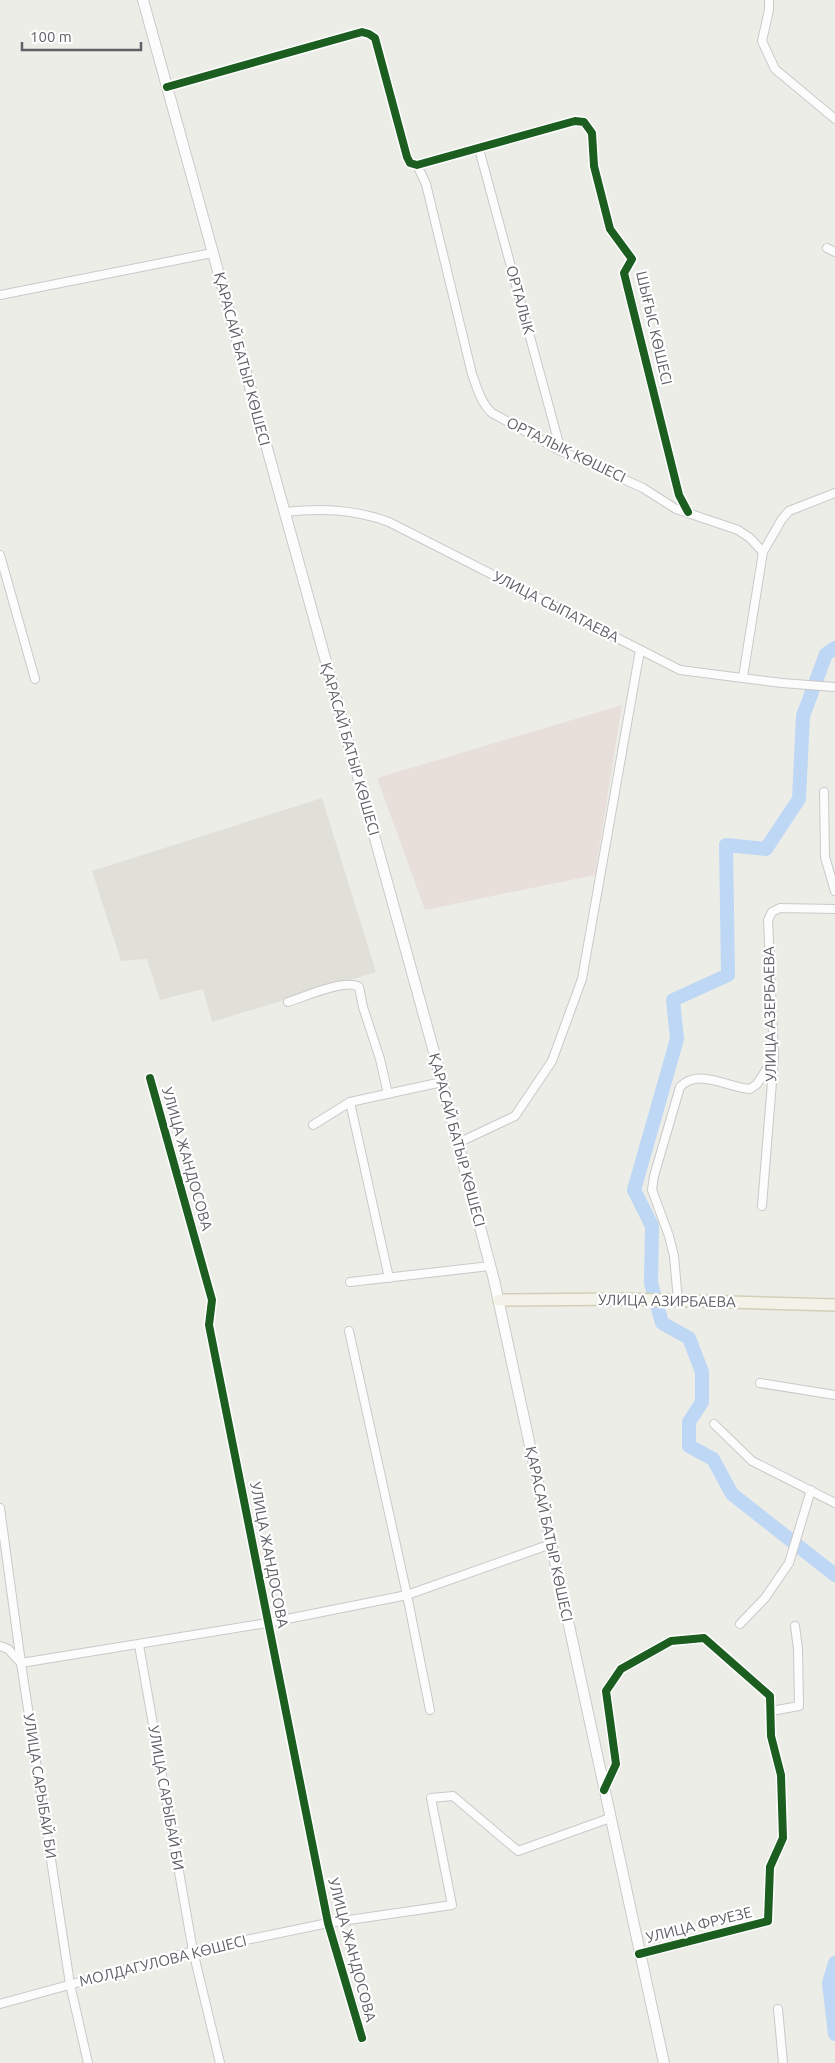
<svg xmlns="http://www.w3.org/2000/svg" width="835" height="2063" font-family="Ubuntu,sans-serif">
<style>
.education{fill:#e0dfd8}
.medical{fill:#e8dfdb}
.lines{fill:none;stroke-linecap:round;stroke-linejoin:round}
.river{stroke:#bdd7f5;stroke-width:14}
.street-casing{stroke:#c9c9c9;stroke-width:10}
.secondary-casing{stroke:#cacaca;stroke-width:12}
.primary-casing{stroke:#d3cfb7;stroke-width:14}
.street{stroke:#fcfcfc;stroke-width:8}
.secondary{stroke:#fcfcfc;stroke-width:10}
.primary{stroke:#f2f2e9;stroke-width:11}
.cycleway-casing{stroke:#fff;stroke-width:11}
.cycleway{stroke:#1b5e20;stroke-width:8}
.labels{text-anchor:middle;stroke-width:4.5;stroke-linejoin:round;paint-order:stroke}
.street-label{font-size:15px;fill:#5d6065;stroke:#fff}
</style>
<rect width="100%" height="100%" fill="#edede8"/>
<path class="education" d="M322 798 376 972 212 1022 203 989 160 1000 147 959 121 961 92 871Z"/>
<path class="medical" d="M622 705 595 875 425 910 377 778Z"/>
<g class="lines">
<g class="river">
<path d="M835 648 826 654 803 716 799 799 766 849 726 845 728 975 673 1000 677 1039 634 1190 652 1226 651 1283 662 1323 689 1338 702 1372V1402L689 1422V1446L713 1459 732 1494 835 1575"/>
<path d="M835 1963 829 1983 835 2034"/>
</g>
<g class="street-casing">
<g id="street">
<path d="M769 0V10L762 41 775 69 835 119"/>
<path d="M167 87 362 32 369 34 375 38 407 157 410 163 417 165 575 121 584 122 592 133 594 166 610 229 632 259 624 273 679 495 688 512"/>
<path d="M479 149 561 451"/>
<path d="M417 165 426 184 472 374C477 388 481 403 492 413L561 451 643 488 676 509 738 530 750 538 763 552"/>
<path d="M827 248 835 252"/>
<path d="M0 295 212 253"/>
<path d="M284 512C321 508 353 509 389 522L680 670 782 683 835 687"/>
<path d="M0 555 35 679"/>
<path d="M743 677 763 552 782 519 789 511 835 493"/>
<path d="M824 792 825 857 835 891"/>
<path d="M288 1002C304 997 347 978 359 987L363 1007 380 1059 388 1094"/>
<path d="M150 1078 212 1300 209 1325 328 1923 362 2038"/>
<path d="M350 1102 389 1278"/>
<path d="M313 1125 350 1102 442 1082"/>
<path d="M458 1143 515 1116 552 1061 582 979 640 650"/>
<path d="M762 1206 774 1057 768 920 772 912 780 908 835 909"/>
<path d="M350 1282 490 1266"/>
<path d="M678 1301 674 1256 669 1236 652 1190 654 1176 680 1087C698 1067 728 1088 750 1089L757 1084 773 1059"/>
<path d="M349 1331 407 1595 430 1710"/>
<path d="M760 1383 835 1395"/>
<path d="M714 1424 752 1461 835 1503"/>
<path d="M0 1508 21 1663 70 1984 88 2063"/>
<path d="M740 1624 765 1598 789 1563 811 1490"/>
<path d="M139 1645 193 1951 220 2063"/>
<path d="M0 1646 8 1649 21 1663 267 1623 407 1595 551 1544"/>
<path d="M771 1711 799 1706 798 1649 795 1626"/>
<path d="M604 1790 616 1764 606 1691 621 1669 671 1641 704 1638 770 1696 771 1736 781 1775 783 1838 770 1867 768 1921 639 1954"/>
<path d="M0 2004 193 1951 328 1923 452 1905 431 1798 453 1796 518 1851 610 1818"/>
<path d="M778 2009 783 2063"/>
</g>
</g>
<g class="secondary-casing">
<path id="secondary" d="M143 0 431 1041 494 1280 664 2063"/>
</g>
<g class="primary-casing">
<path id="primary" d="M499 1300 623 1299 835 1305"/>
</g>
<use href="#street" class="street"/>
<use href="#secondary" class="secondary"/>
<use href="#primary" class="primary"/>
<g class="cycleway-casing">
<g id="cycleway">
<path d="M167 87 362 32 369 34 375 38 407 157 410 163 417 165 575 121 584 122 592 133 594 166 610 229 632 259 624 273 679 495 688 512"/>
<path d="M150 1078 212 1300 209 1325 328 1923 362 2038"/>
<path d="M604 1790 616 1764 606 1691 621 1669 671 1641 704 1638 770 1696 771 1736 781 1775 783 1838 770 1867 768 1921 639 1954"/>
</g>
</g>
<use href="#cycleway" class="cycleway"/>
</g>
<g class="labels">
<g class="street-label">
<text transform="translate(520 300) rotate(75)" y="5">ОРТАЛЫК</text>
<text transform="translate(654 328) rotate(77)" y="5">ШЫҒЫС КӨШЕСІ</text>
<text transform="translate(242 359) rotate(75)" y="5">ҚАРАСАЙ БАТЫР КӨШЕСІ</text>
<text transform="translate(566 450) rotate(26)" y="5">ОРТАЛЫҚ КӨШЕСІ</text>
<text transform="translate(556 607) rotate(27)" y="5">УЛИЦА СЫПАТАЕВА</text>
<text transform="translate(350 749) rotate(74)" y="5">ҚАРАСАЙ БАТЫР КӨШЕСІ</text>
<text transform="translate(770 1014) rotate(-91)" y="5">УЛИЦА АЗЕРБАЕВА</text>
<text transform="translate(457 1140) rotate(75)" y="5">ҚАРАСАЙ БАТЫР КӨШЕСІ</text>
<text transform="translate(187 1159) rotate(74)" y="5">УЛИЦА ЖАНДОСОВА</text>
<text transform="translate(667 1301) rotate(1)" y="5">УЛИЦА АЗИРБАЕВА</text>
<text transform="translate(549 1534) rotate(78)" y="5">ҚАРАСАЙ БАТЫР КӨШЕСІ</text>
<text transform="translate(269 1555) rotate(79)" y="5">УЛИЦА ЖАНДОСОВА</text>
<text transform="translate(40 1786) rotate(81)" y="5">УЛИЦА САРЫБАЙ БИ</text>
<text transform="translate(166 1798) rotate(80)" y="5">УЛИЦА САРЫБАЙ БИ</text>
<text transform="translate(699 1925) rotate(-14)" y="5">УЛИЦА ФРУЕЗЕ</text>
<text transform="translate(352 1950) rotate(75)" y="5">УЛИЦА ЖАНДОСОВА</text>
<text transform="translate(163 1961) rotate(-14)" y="5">МОЛДАГУЛОВА КӨШЕСІ</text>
</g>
</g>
<path d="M22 42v8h119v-8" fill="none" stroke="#5d6065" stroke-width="2.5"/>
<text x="30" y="42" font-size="15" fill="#5d6065" stroke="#ffffff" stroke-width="4" paint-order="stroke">100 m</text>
</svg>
